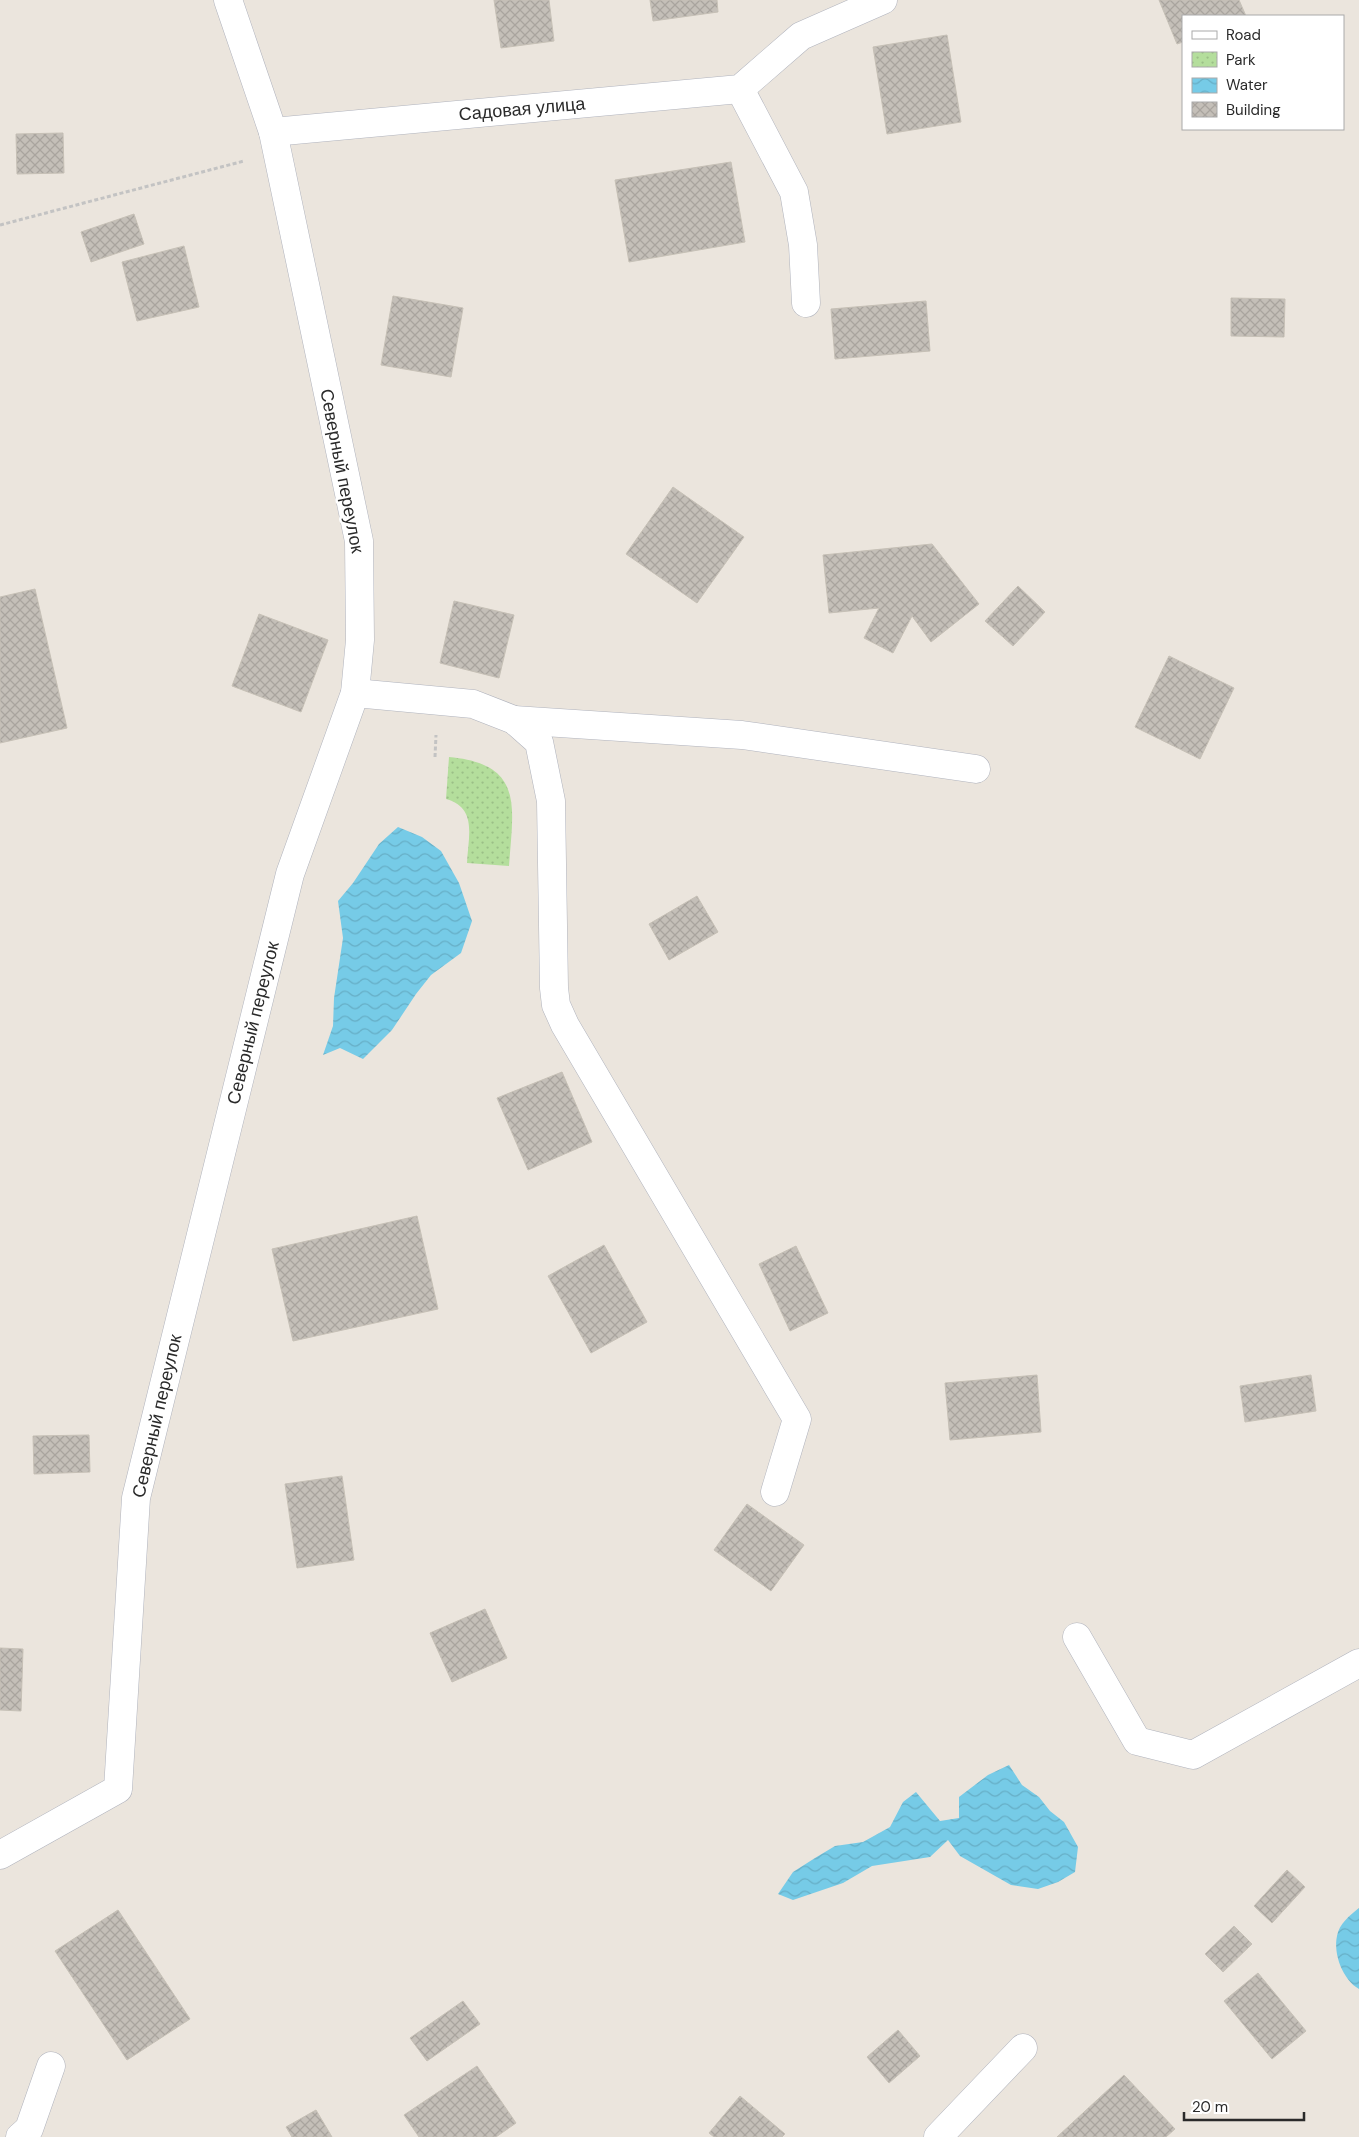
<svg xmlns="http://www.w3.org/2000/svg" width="1359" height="2137" font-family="'DM Sans',sans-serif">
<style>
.park{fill:url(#park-dots)}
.water{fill:url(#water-waves)}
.building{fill:url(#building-cross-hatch);stroke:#c6c0b6}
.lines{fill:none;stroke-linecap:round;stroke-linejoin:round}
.minor-casing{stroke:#b0b3bd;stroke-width:29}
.path{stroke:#c3c3c3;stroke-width:3;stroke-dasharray:4 2.5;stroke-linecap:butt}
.minor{stroke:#fff;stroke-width:28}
.labels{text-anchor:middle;stroke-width:5;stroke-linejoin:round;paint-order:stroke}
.street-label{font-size:18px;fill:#2a2a2a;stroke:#fff}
</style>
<defs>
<pattern id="park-dots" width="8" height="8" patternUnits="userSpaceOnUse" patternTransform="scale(1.25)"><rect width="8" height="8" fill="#b4de9c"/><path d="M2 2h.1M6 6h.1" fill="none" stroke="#9bbf87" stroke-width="1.8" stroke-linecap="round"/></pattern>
<pattern id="water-waves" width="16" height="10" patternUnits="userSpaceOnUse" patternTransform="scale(1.25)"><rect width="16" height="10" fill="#76cbe7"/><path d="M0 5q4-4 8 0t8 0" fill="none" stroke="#66aec6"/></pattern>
<pattern id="building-cross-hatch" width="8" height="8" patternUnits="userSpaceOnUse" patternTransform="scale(1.25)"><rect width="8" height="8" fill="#c4bfb8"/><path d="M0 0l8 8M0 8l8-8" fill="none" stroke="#a9a49e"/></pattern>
</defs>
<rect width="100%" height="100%" fill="#ebe5dd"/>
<path class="park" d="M449 757C525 764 513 807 509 866L467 863C468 837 478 808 446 799Z"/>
<g class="water">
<path d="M398 827 422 837 441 851 459 883 472 921 461 953 431 975 416 994 392 1030 363 1059 340 1048 323 1055 333 1026 334 998 343 938 338 901 353 883 379 844Z"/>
<path d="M1009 1765 1022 1785 1039 1797 1050 1811 1064 1822 1078 1847 1075 1872 1058 1882 1038 1889 1011 1885 960 1856 948 1840 930 1857 872 1866 843 1883 793 1900 778 1894 793 1872 815 1858 835 1846 863 1842 890 1827 903 1802 916 1792 940 1821 959 1818V1797L988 1775Z"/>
<path d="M1359 1908V1989C1343 1980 1333 1954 1337 1936 1339 1924 1350 1915 1359 1908Z"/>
</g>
<g class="building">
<path d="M494 0H549L554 41 501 48Z"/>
<path d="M650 0H717L718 12 653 21Z"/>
<path d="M1159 0H1239L1246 16H1183V42L1177 44Z"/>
<path d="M947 35 961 122 887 134 873 47Z"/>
<path d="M63 133 64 173 17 174 16 134Z"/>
<path d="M731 162 745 242 629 262 615 180Z"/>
<path d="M134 214 144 244 91 262 81 232Z"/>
<path d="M184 246 199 307 137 321 122 262Z"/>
<path d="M393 296 463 308 451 377 381 365Z"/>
<path d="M1231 298 1285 299 1284 337 1231 336Z"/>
<path d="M926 301 930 351 835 359 831 309Z"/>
<path d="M673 487 744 537 697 603 626 554Z"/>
<path d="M932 544 979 604 931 642 912 616 893 653 864 638 879 608 829 613 823 555Z"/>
<path d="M1018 586 1045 612 1013 646 985 621Z"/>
<path d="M35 589 67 728 0 743V597Z"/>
<path d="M454 601 514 615 499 678 440 663Z"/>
<path d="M259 614 328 640 301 712 232 686Z"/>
<path d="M1169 656 1234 688 1200 759 1135 727Z"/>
<path d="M697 896 718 932 669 960 649 924Z"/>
<path d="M562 1072 592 1142 528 1170 497 1098Z"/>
<path d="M417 1216 438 1309 293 1341 272 1249Z"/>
<path d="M604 1245 647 1322 591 1353 548 1276Z"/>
<path d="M796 1246 828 1313 790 1331 759 1264Z"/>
<path d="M1037 1375 1041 1432 950 1440 945 1383Z"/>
<path d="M1311 1375 1316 1411 1245 1422 1240 1386Z"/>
<path d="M89 1435 90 1472 34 1474 33 1436Z"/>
<path d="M342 1476 354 1560 297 1568 285 1484Z"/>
<path d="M747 1504 804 1545 771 1591 714 1550Z"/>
<path d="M485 1609 507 1658 452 1682 430 1633Z"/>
<path d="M0 1648 23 1649 21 1711 0 1710Z"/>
<path d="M1287 1870 1305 1887 1272 1923 1254 1906Z"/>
<path d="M118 1910 190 2019 127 2060 55 1951Z"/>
<path d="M1234 1926 1252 1944 1223 1972 1205 1954Z"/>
<path d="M1258 1973 1306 2031 1272 2059 1224 2001Z"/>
<path d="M463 2001 480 2024 427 2061 410 2038Z"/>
<path d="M898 2030 920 2056 889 2083 867 2057Z"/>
<path d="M477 2066 516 2123 496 2137H419L404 2115Z"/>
<path d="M1124 2075 1175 2129 1166 2137H1057Z"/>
<path d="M740 2096 785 2134 782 2137H714L709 2133Z"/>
<path d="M316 2110 332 2137H292L286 2127Z"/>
</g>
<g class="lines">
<g class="minor-casing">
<g id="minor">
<path d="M228 0 273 132 740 89 801 36 883 0"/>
<path d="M740 89 794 192 803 245 806 303"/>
<path d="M355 693 473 704 514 720 539 742 551 801 554 988 556 1005 565 1025 797 1419 775 1492"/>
<path d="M514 720 742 735 976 769"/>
<path d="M1077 1637 1137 1741 1193 1755 1359 1663"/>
<path d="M0 1855 118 1789 136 1498 290 874 355 693 360 640 359 541 273 132"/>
<path d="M20 2137 29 2129 51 2066"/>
<path d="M938 2137 1023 2048"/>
</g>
</g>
<g class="path">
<path d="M0 225 244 161"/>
<path d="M435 757 436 735"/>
</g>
<use href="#minor" class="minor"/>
</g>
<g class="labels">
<g class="street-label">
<text transform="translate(522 109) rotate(-5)" y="6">Садовая улица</text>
<text transform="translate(342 471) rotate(79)" y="6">Северный переулок</text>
<text transform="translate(253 1023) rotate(-76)" y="6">Северный переулок</text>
<text transform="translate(157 1416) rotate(-77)" y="6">Северный переулок</text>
</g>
</g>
<rect x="1182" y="15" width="162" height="115" fill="#ffffff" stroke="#aaaaaa"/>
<rect x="1192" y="31" width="25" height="8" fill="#ffffff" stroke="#aaaaaa"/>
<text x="1226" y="40" font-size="15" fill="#2a2a2a">Road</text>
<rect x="1192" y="52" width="25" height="15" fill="url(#park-dots)" stroke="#aaaaaa"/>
<text x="1226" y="65" font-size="15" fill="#2a2a2a">Park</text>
<rect x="1192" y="78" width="25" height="15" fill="url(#water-waves)" stroke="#aaaaaa"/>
<text x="1226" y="90" font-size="15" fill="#2a2a2a">Water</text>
<rect x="1192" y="102" width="25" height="15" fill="url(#building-cross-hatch)" stroke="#aaaaaa"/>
<text x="1226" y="115" font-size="15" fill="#2a2a2a">Building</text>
<path d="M1184 2112v8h120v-8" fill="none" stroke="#2a2a2a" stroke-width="2.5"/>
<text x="1192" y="2112" font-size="15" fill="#2a2a2a" stroke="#ffffff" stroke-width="4" paint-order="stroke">20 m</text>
</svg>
